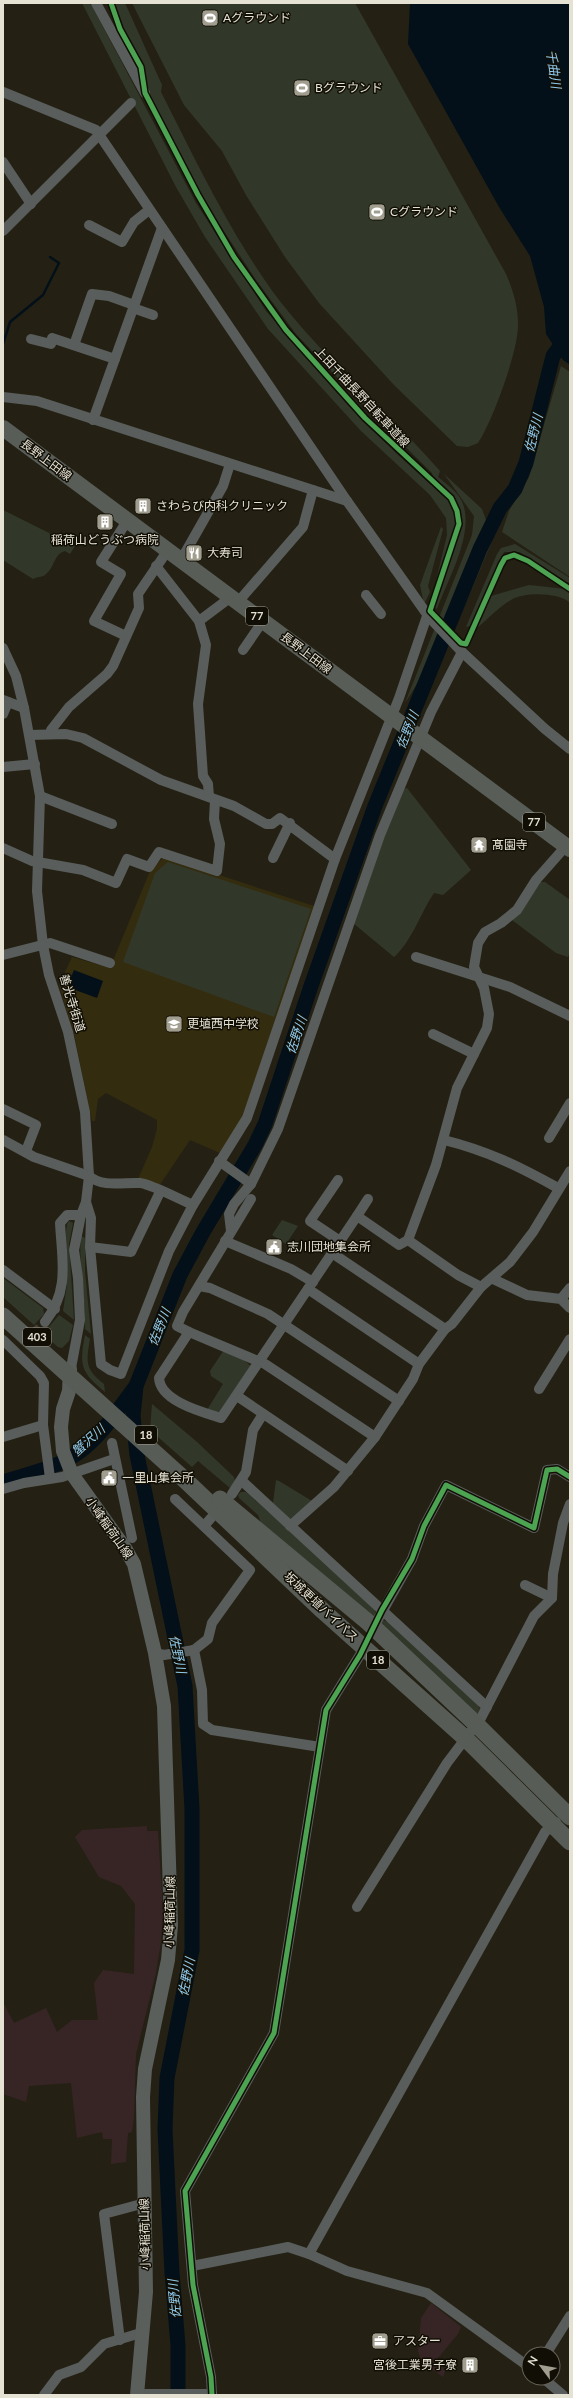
<svg xmlns="http://www.w3.org/2000/svg" width="573" height="2398" font-family="Lato,'Noto Sans JP',sans-serif">
<style>
.built{fill:#342c0f}
.industrial{fill:#372525}
.green{fill:#323829}
.water{fill:#031019}
.lines{fill:none;stroke-linecap:round;stroke-linejoin:round}
.stream{stroke:#031019;stroke-width:2.5}
.river{stroke:#031019;stroke-width:15}
.minor-tunnel{stroke:#413e31;stroke-width:10;stroke-dasharray:10 5;stroke-linecap:butt}
.minor{stroke:#595d5b;stroke-width:10}
.secondary{stroke:#5a5f5b;stroke-width:14}
.primary{stroke:#585d58;stroke-width:16}
.trunk{stroke:#575c56;stroke-width:17}
.cycleway-casing{stroke:#110e05;stroke-width:8}
.cycleway{stroke:#4ca352;stroke-width:5}
.labels{text-anchor:middle;stroke-width:3;stroke-linejoin:round;paint-order:stroke}
.shield{fill:#110e05;stroke:#a5a295;stroke-width:1}
.shield-label{font-size:11px;font-weight:bold;fill:#e5e1d3}
.poi-label{font-size:12px;fill:#e5e1d3;stroke:#110e05;text-anchor:start}
.street-label{font-size:12px;fill:#e5e1d3;stroke:#110e05}
.water-label{font-size:13px;font-style:italic;fill:#8fcaec;stroke:#110e05}
</style>
<rect width="100%" height="100%" fill="#242114"/>
<path class="built" d="M164 857 317 907 241 1122 220 1153 190 1140 159 1186 138 1179 152 1147 157 1129V1120L106 1093 98 1099 95 1121H92L74 1034 59 985 72 957 110 968 150 871Z"/>
<g class="industrial">
<path d="M147 1826V1831H158L163 1911 161 1942 156 1973 136 2054 134 2118 132 2132 128 2133 126 2162 111 2164 112 2139H103L102 2132 77 2138 71 2083 29 2086 26 2102 3 2094V2002L14 2023 46 2008 57 2032 72 2020H98L94 1983 103 1970 134 1974 135 1904 121 1886 99 1877 75 1837 82 1830Z"/>
<path d="M431 2303 461 2327 458 2334 437 2359 445 2371 443 2377 422 2362 418 2351 421 2318Z"/>
</g>
<g class="green">
<path d="M82 3H89L92 6 196 203 266 311 346 403 396 453 449 501 456 518V528L435 585 447 535 446 518 430 495 361 431 268 329 205 237 176 187Z"/>
<path d="M113 3H125L162 85 161 92C196 161 228 229 273 292 322 358 386 409 440 471L438 477C445 483 455 490 460 498 478 528 448 579 437 609L432 606 462 523 456 503 433 478 432 473 369 411 296 334 256 280 210 210 180 154 148 92 144 69 122 26Z"/>
<path d="M132 3H355L506 274C513 290 518 306 518 324 519 349 492 423 478 443L468 447 457 446 394 385 319 303 285 257 246 195 222 151 184 105Z"/>
<path d="M561 366 570 372V577L502 532 509 511 529 477Z"/>
<path d="M444 474 482 509 493 539 468 598 445 644 433 658 405 703 472 535 474 516Z"/>
<path d="M3 510 75 546 70 554 65 551C54 554 55 566 47 573 43 578 38 576 33 579L3 560Z"/>
<path d="M441 527 443 529 428 586 430 592 424 604 420 585Z"/>
<path d="M515 544 570 578V584L519 552H504L470 626 466 627 497 554 501 548Z"/>
<path d="M529 585 566 589 570 592V603C559 592 523 592 511 600 499 607 488 619 477 628L491 596Z"/>
<path d="M407 788 471 870 443 895 434 893C420 914 412 941 394 957L353 923 379 848 404 789Z"/>
<path d="M168 862 311 909 274 1017 123 962 155 873Z"/>
<path d="M539 882H545L570 900V952L568 957 556 953 512 920Z"/>
<path d="M282 1220 298 1226 286 1244 272 1235Z"/>
<path d="M69 1221 73 1223 69 1244 74 1320 63 1311 67 1285 66 1232 67 1224Z"/>
<path d="M81 1236 85 1238V1272L91 1334 85 1329C86 1298 78 1266 81 1236Z"/>
<path d="M3 1278 43 1308 44 1314 34 1325 3 1297Z"/>
<path d="M59 1315 73 1325 69 1341 62 1348 58 1347 43 1334Z"/>
<path d="M85 1335 90 1339C86 1362 85 1369 104 1384L105 1392C81 1372 79 1366 85 1335Z"/>
<path d="M224 1350 240 1357 251 1366 219 1413 207 1410 223 1384 211 1376 210 1371Z"/>
<path d="M152 1404 197 1442 234 1477 235 1482 230 1488 198 1461 192 1467 150 1430Z"/>
<path d="M276 1480 279 1481 312 1501 290 1519 273 1503Z"/>
<path d="M241 1492H246L375 1608 376 1616 373 1620 262 1526 258 1515 239 1498 238 1495Z"/>
<path d="M382 1620 389 1622 477 1703 480 1709 478 1713 474 1715 379 1625Z"/>
</g>
<g class="water">
<path d="M410 3H570V365L563 360 546 334 544 307 530 256 499 207 408 44Z"/>
<path d="M74 970 103 981 97 998 67 987Z"/>
</g>
<g class="lines">
<path class="stream" d="M3 344 10 322 43 295 59 263 50 257"/>
<g class="river">
<path d="M3 1482C27 1474 57 1468 78 1453 102 1436 118 1409 136 1386"/>
<path d="M178 2395V2345L172 2273 165 2129 167 2078 192 1950V1809L185 1686 137 1455 133 1416 136 1386 180 1275 203 1232 255 1145 265 1124 311 986 375 806 480 549 500 508 515 489 526 463 553 356 570 333"/>
</g>
<path class="minor-tunnel" d="M23 1346 45 1322"/>
<g class="minor">
<path d="M96 3 145 93"/>
<path d="M3 92 96 130 347 501"/>
<path d="M3 162 31 204"/>
<path d="M89 225 122 242 134 222 149 210"/>
<path d="M3 231 131 103"/>
<path d="M133 308 153 315"/>
<path d="M31 339 51 344 52 338 115 359"/>
<path d="M74 345 92 294 109 296 134 305"/>
<path d="M3 397 37 401 347 501 429 617 462 652 545 729 570 749"/>
<path d="M93 420 162 228"/>
<path d="M181 560 223 486 230 464"/>
<path d="M156 566 199 621 206 645 198 704 203 776 208 784 209 797"/>
<path d="M366 595 381 614"/>
<path d="M238 602 303 527 313 490"/>
<path d="M199 621 231 597"/>
<path d="M126 636 94 621 121 574 101 562 127 521"/>
<path d="M3 648 16 676 24 708 40 796 37 891 43 945 49 975 68 1032 85 1112 89 1176 86 1202 81 1215 74 1250 78 1278 80 1320 71 1368"/>
<path d="M243 650 263 621"/>
<path d="M3 700 24 708"/>
<path d="M3 714 8 702"/>
<path d="M51 734V730L69 707 107 674 113 666 139 608 138 594 168 550"/>
<path d="M30 735 66 734 83 738 161 780 234 806 266 824H272L280 818 335 859"/>
<path d="M3 767 35 764"/>
<path d="M40 796 112 824"/>
<path d="M3 848 32 861 83 870 116 883 127 859 149 867 159 852 217 871 220 844 214 819 215 800"/>
<path d="M273 858 290 823"/>
<path d="M3 955 50 943 110 963"/>
<path d="M416 957 510 987 570 1016"/>
<path d="M433 1034 474 1054"/>
<path d="M3 1109 36 1125 26 1151"/>
<path d="M549 1138 570 1103"/>
<path d="M3 1140 34 1157 89 1176C103 1188 124 1182 140 1183 151 1184 181 1200 193 1205"/>
<path d="M444 1140C488 1151 518 1166 558 1188"/>
<path d="M219 1161 251 1184"/>
<path d="M338 1180 310 1221 340 1241"/>
<path d="M251 1199 183 1312 177 1326 189 1332 159 1378C160 1401 202 1412 221 1418L357 1216 399 1245 408 1240 436 1165 457 1088 487 1028 489 1014 484 988 474 967 478 943 485 932 501 923 517 910 536 880 566 846"/>
<path d="M86 1202 91 1218 90 1247 101 1364 110 1370 121 1374 169 1251 193 1205 247 1118 335 859 399 698 427 616"/>
<path d="M357 1216 368 1199"/>
<path d="M231 1231 229 1214 234 1204 251 1184 278 1129 380 835 431 712 462 652"/>
<path d="M408 1240 458 1275 481 1287"/>
<path d="M225 1241 291 1269 313 1282"/>
<path d="M90 1247 131 1252 160 1192"/>
<path d="M332 1253 445 1329"/>
<path d="M3 1270 55 1309"/>
<path d="M493 1279 527 1295 561 1299 570 1308"/>
<path d="M199 1286 210 1288 268 1314 399 1401"/>
<path d="M308 1289 419 1364"/>
<path d="M561 1299 570 1288"/>
<path d="M45 1322C70 1290 62 1261 60 1223L67 1215H81"/>
<path d="M189 1332 265 1364 375 1437"/>
<path d="M3 1340 40 1376 44 1383 43 1425 50 1478"/>
<path d="M539 1389 570 1339"/>
<path d="M237 1396 348 1471"/>
<path d="M3 1437 43 1425"/>
<path d="M112 1443 132 1538"/>
<path d="M242 1481 487 1707"/>
<path d="M3 1489 24 1483 62 1477 114 1459"/>
<path d="M232 1494 246 1472 253 1430 263 1414"/>
<path d="M175 1499 250 1570 212 1623 208 1639 194 1650"/>
<path d="M204 1526 211 1518"/>
<path d="M290 1526 334 1487 375 1437 413 1379 419 1364 445 1329 452 1324 481 1287 510 1262 533 1232 570 1171"/>
<path d="M525 1585 552 1598"/>
<path d="M377 1621 412 1559 424 1526 446 1485 534 1528 547 1470 557 1469 570 1477"/>
<path d="M194 1650 202 1690 203 1724 212 1730 320 1747"/>
<path d="M155 1653 164 1655 194 1650"/>
<path d="M357 1907 447 1763 481 1718 534 1616 552 1598 553 1574 563 1523 570 1504"/>
<path d="M309 2254 545 1832 556 1822"/>
<path d="M192 2266 288 2247 309 2254 347 2271 427 2293 529 2367"/>
<path d="M120 2340 104 2214 145 2203"/>
<path d="M546 2354 570 2316"/>
<path d="M543 2378 563 2395"/>
<path d="M138 2394H212"/>
<path d="M44 2395 59 2375 81 2367 104 2344 144 2332"/>
<path d="M212 2395 211 2377 193 2285 185 2191 274 2033 326 1710 360 1655"/>
</g>
<path class="secondary" d="M70 1369 69 1391 63 1409 61 1427 63 1451 72 1474 125 1548 134 1564 155 1653 164 1706 171 1925 168 1960 145 2069 143 2097 146 2292 137 2395"/>
<path class="primary" d="M3 428 570 849"/>
<g class="trunk">
<path d="M3 1316 184 1479 323 1611 465 1738 570 1842"/>
<path d="M220 1499 369 1623 476 1724 570 1817"/>
</g>
<g class="cycleway-casing">
<g id="cycleway">
<path d="M111 3 120 29 141 67 145 93 198 195 234 257 286 330 365 418 451 498 457 511 459 524 430 611 461 643 466 644 501 565 505 558 514 555 528 561 570 589"/>
<path d="M212 2395 211 2377 193 2285 185 2191 274 2033 326 1710 360 1655 382 1610 412 1559 424 1526 446 1485 534 1528 547 1470 557 1469 570 1477"/>
</g>
</g>
<use href="#cycleway" class="cycleway"/>
</g>
<defs>
<g id="stadium-square" transform="scale(0.9)"><rect x="-9" y="-9" width="18" height="18" rx="4" fill="#a19e90" stroke="#110e05"/><path d="M0-5a6.5 5 0 1 0 0 10a6.5 5 0 1 0 0-10ZM-3.5-1.8h7v3.6h-7Z" fill="#fff"/></g>
<g id="building-square" transform="scale(0.9)"><rect x="-9" y="-9" width="18" height="18" rx="4" fill="#a19e90" stroke="#110e05"/><path d="M-4-6H4V6H1V3H-1V6H-4ZM-2.5-4.3h1.7v1.8h-1.7ZM.8-4.3h1.7v1.8H.8ZM-2.5-1h1.7V.8h-1.7ZM.8-1h1.7V.8H.8Z" fill="#fff"/></g>
<g id="restaurant-square" transform="scale(0.9)"><rect x="-9" y="-9" width="18" height="18" rx="4" fill="#a19e90" stroke="#110e05"/><path d="M-5-6h1v4h1v-4h1v4h1v-4h1v5L-1.5 .5V6h-2V.5L-5-1ZM5-6V6H3V1.5H1.5Q1.5-4 5-6Z" fill="#fff"/></g>
<g id="temple-square" transform="scale(0.9)"><rect x="-9" y="-9" width="18" height="18" rx="4" fill="#a19e90" stroke="#110e05"/><path d="M0-6L5-2H3V0L6.5 2.5H4V6H1.5V3h-3V6H-4V2.5H-6.5L-3 0V-2H-5Z" fill="#fff"/></g>
<g id="school-square" transform="scale(0.9)"><rect x="-9" y="-9" width="18" height="18" rx="4" fill="#a19e90" stroke="#110e05"/><path d="M0-5L7-2L0 1L-7-2ZM-4 1L0 2.5L4 1V4Q0 6-4 4Z" fill="#fff"/></g>
<g id="civic-square" transform="scale(0.9)"><rect x="-9" y="-9" width="18" height="18" rx="4" fill="#a19e90" stroke="#110e05"/><path d="M-.6-6.5H3V-4.5H.6V-3L4-1V1h2V6H-6V1h2V-1L-.6-3ZM-1.2 2.5V6h2.4V2.5Z" fill="#fff"/></g>
<g id="office-square" transform="scale(0.9)"><rect x="-9" y="-9" width="18" height="18" rx="4" fill="#a19e90" stroke="#110e05"/><path d="M-6-3h4V-5.5h4V-3h4V5H-6ZM-1-4.5V-3h2v-1.5ZM-6 0V1H6V0Z" fill="#fff"/></g>
</defs>
<g fill-rule="evenodd">
<use href="#stadium-square" x="210" y="18"/>
<use href="#stadium-square" x="302" y="88"/>
<use href="#stadium-square" x="377" y="212"/>
<use href="#building-square" x="143" y="506"/>
<use href="#building-square" x="105" y="522"/>
<use href="#restaurant-square" x="194" y="553"/>
<use href="#temple-square" x="479" y="845"/>
<use href="#school-square" x="174" y="1024"/>
<use href="#civic-square" x="274" y="1247"/>
<use href="#civic-square" x="109" y="1478"/>
<use href="#office-square" x="380" y="2341"/>
<use href="#building-square" x="470" y="2365"/>
</g>
<g class="labels">
<g class="shield">
<rect x="246" y="607" width="22" height="18" rx="3"/>
<rect x="523" y="813" width="22" height="18" rx="3"/>
<rect x="23" y="1328" width="28" height="18" rx="3"/>
<rect x="135" y="1426" width="22" height="18" rx="3"/>
<rect x="367" y="1651" width="22" height="18" rx="3"/>
</g>
<g class="shield-label">
<text x="257" y="620">77</text>
<text x="534" y="826">77</text>
<text x="37" y="1341">403</text>
<text x="146" y="1439">18</text>
<text x="378" y="1664">18</text>
</g>
<g class="poi-label">
<text x="223" y="22">Aグラウンド</text>
<text x="315" y="92">Bグラウンド</text>
<text x="390" y="216">Cグラウンド</text>
<text x="156" y="510">さわらび内科クリニック</text>
<text x="105" y="544" text-anchor="middle">稲荷山どうぶつ病院</text>
<text x="207" y="557">大寿司</text>
<text x="492" y="849">髙園寺</text>
<text x="187" y="1028">更埴西中学校</text>
<text x="287" y="1251">志川団地集会所</text>
<text x="122" y="1482">一里山集会所</text>
<text x="393" y="2345">アスター</text>
<text x="457" y="2369" text-anchor="end">宮後工業男子寮</text>
</g>
<g class="street-label">
<text transform="translate(362 397) rotate(47)" y="4">上田千曲長野自転車道線</text>
<text transform="translate(46 460) rotate(37)" y="4">長野上田線</text>
<text transform="translate(306 653) rotate(37)" y="4">長野上田線</text>
<text transform="translate(72 1003) rotate(73)" y="4">善光寺街道</text>
<text transform="translate(109 1528) rotate(55)" y="4">小峰稲荷山線</text>
<text transform="translate(321 1607) rotate(43)" y="4">坂城更埴バイパス</text>
<text transform="translate(170 1912) rotate(-89)" y="4">小峰稲荷山線</text>
<text transform="translate(145 2234) rotate(-91)" y="4">小峰稲荷山線</text>
</g>
<g class="water-label">
<text transform="translate(554 69) rotate(82)" y="5">千曲川</text>
<text transform="translate(533 433) rotate(-76)" y="5">佐野川</text>
<text transform="translate(407 730) rotate(-68)" y="5">佐野川</text>
<text transform="translate(296 1035) rotate(-71)" y="5">佐野川</text>
<text transform="translate(159 1327) rotate(-68)" y="5">佐野川</text>
<text transform="translate(88 1440) rotate(-42)" y="5">蟹沢川</text>
<text transform="translate(178 1654) rotate(78)" y="5">佐野川</text>
<text transform="translate(186 1977) rotate(-79)" y="5">佐野川</text>
<text transform="translate(174 2299) rotate(-95)" y="5">佐野川</text>
</g>
</g>
<rect width="573" height="2398" fill="none" stroke="#e5e1d3" stroke-width="8"/>
<g transform="translate(541 2366) rotate(302)"><circle r="19" fill="#110e05" stroke="#666257"/>
<path d="M0-3L7 15L0 10L-7 15Z" fill="#a19e90"/>
<text y="-6" font-size="11" font-weight="bold" text-anchor="middle" fill="#e5e1d3">N</text>
</g>
</svg>
